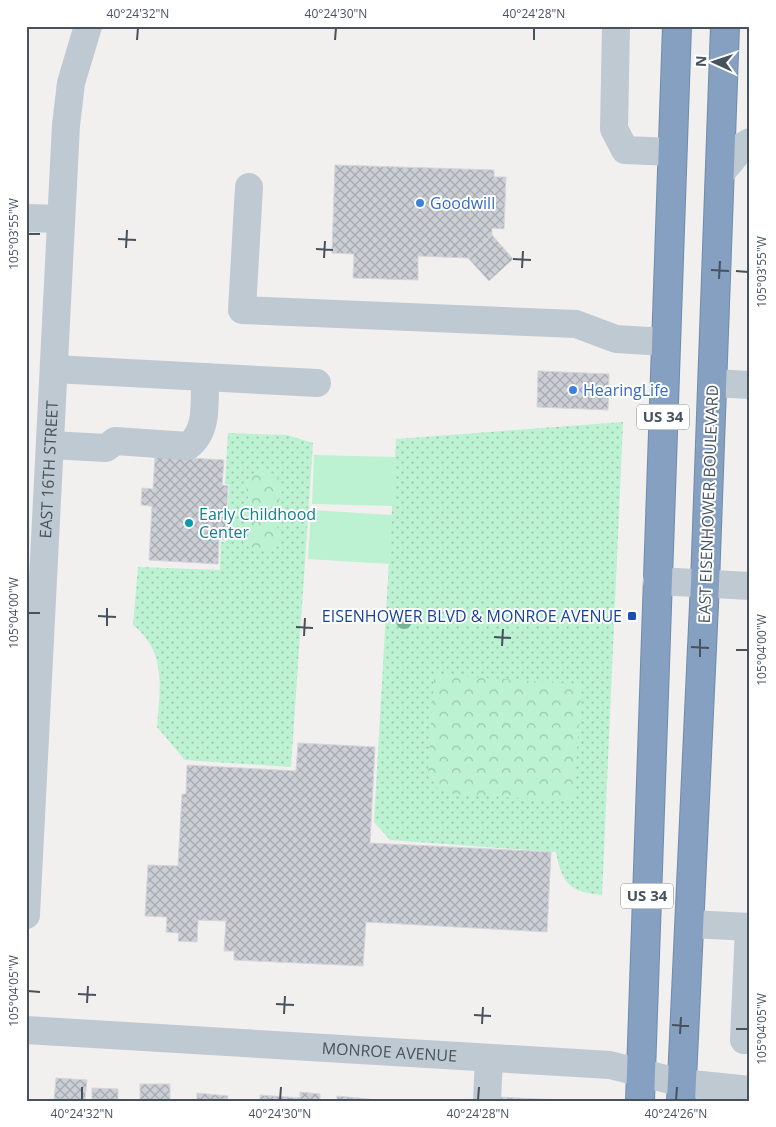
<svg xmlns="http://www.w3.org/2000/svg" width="776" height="1127" font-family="'Open Sans',sans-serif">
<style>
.grass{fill:url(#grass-dots)}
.park{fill:url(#park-crowns)}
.pitch{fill:#bcf1d2}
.building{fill:url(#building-cross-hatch);stroke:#d3d5db}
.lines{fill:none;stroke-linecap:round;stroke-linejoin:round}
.highway-casing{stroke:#708bac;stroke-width:30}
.minor{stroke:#bfc9d2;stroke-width:28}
.highway{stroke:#85a0c0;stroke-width:28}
.tree{fill:#77b497}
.ticks{fill:none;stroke:#46525e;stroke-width:2}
.shop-dot{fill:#3f7fe0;stroke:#fff;stroke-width:2}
.culture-dot{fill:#0f9aa8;stroke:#fff;stroke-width:2}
.transit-dot{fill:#1a4fb4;stroke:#fff;stroke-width:2}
.labels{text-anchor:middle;stroke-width:4;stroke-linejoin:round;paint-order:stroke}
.shield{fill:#fff;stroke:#7e868e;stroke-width:1}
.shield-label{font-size:15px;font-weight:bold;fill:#46525e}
.shop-label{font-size:16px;fill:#366cbe;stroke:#fff;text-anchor:start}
.street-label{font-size:16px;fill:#46525e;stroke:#fff}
.culture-label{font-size:16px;fill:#0d838f;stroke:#fff;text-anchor:start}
.transit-label{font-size:16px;fill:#164399;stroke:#fff;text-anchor:end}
.neatline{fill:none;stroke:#46525e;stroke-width:2}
.ticks-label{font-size:12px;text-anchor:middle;fill:#46525e}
</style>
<defs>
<pattern id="grass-dots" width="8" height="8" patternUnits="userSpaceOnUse" patternTransform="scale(1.25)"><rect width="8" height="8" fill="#bcf1d2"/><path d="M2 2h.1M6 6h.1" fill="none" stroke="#9bc6ae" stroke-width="1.8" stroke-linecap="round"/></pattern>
<pattern id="park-crowns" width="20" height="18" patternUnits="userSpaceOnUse" patternTransform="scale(1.25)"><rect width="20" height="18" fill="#bcf1d2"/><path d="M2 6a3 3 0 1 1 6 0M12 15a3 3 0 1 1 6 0" fill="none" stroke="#9bc6ae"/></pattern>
<pattern id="building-cross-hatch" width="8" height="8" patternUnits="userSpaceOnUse" patternTransform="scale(1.25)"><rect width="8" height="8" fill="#cbced4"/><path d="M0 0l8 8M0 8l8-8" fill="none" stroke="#a7aaaf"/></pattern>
</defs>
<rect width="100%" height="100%" fill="#f2efef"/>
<g class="grass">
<path d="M623 422 602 895C570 892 562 884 556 852L390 840 374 822 396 439Z"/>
<path d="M228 433 287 435 313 443 291 767 185 760 157 727C160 688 167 652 133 625L138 567 220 570 221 542H226L229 485 225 484Z"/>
</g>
<g class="park">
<path d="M266 471C295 480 276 497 276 515 275 523 280 530 279 539L272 548 260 552 248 545 243 535C244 527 250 520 250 512 251 494 234 476 266 471Z"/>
<path d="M434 675 582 684 573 801 451 794 438 789 428 773Z"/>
</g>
<g class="pitch">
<path d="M314 455 395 457 394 506 312 504Z"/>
<path d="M311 510 392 515 389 564 308 559Z"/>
</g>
<g class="building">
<path d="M335 165 494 170V177H506L504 229 492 228V235L468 258 418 256V280L353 278 354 254 332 253Z"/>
<path d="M492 235 513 259 489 281 468 258Z"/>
<path d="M538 371 609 374 608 410 537 407Z"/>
<path d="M155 456 224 460 222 485 228 486 225 540 219 539 218 564 149 560 152 506 141 505 142 488 153 489Z"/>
<path d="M298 743 375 747 370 843 551 852 547 932 366 922 363 966 234 960V951H224L226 921 198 920 197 942 178 941 179 933 166 932 167 917 145 916 148 865 178 866 182 794H186L187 765 296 771Z"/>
<path d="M56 1078 87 1080 85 1101H54Z"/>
<rect x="140" y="1084" width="30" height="17"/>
<path d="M92 1088 118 1089V1101H92Z"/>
<path d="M300 1092 320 1094V1101H260V1095L300 1098Z"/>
<path d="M197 1093 228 1096 227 1101H197Z"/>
<path d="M337 1096 369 1099 368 1101H337Z"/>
<path d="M498 1097 578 1101H498Z"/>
</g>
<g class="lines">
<g class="highway-casing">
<g id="highway">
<path d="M640 1101 677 26"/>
<path d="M681 1101 705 583 725 26"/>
</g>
</g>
<g class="minor">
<path d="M616 26 614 129 625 150 672 152"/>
<path d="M720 174 743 146 750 142"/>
<path d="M249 187 242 310 576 324 616 339 665 342"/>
<path d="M26 218 61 219"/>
<path d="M54 369 317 383"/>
<path d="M713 383 750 385"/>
<path d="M50 445 106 448 115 441 188 446C209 431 204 400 205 377"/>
<path d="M657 581 750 586"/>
<path id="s1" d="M26 915 66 125 71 83 88 26"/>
<path d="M690 924 750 927"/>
<path d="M749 927 744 1040H750"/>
<path id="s2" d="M26 1030 610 1065 682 1083 750 1090"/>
<path d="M487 1101 489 1058"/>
</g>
<use href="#highway" class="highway"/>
</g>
<circle class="tree" cx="404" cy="621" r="8"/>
<path class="ticks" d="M137 40 138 28M335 40 336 28M534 40V28M28 234H40M118 239 136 240M126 248 127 230M316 249 333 250M324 258 325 241M513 259 531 260M522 268 523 251M711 270 729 271M736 271 748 272M719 279 720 261M28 613H40M98 616 116 617M107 626V608M296 627 313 628M304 636 305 618M494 637 511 638M502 646 503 629M691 647 709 648M736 650H748M700 657V639M28 991 40 992M78 994 96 995M87 1003 88 986M276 1004 294 1005M284 1014 285 996M474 1015 491 1016M482 1024 483 1007M672 1025 689 1026M736 1029H748M680 1034 681 1017M82 1100V1087M280 1100 281 1087M478 1100 479 1087M676 1100 677 1087"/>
<g class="shop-dot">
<circle cx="420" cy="203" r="5"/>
<circle cx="573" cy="390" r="5"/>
</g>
<circle class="culture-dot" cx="189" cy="523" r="5"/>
<rect class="transit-dot" x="627" y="611" width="10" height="10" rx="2.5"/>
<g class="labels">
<g class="shield">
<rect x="637" y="404.5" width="52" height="25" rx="4"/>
<rect x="621" y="883.5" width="52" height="25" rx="4"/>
</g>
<g class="shield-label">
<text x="663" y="422">US 34</text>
<text x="647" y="901">US 34</text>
</g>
<g class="shop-label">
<text x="430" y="209">Goodwill</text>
<text x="583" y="396">HearingLife</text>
</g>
<g class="street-label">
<text dy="6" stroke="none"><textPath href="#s1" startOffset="446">EAST 16TH STREET</textPath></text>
<text transform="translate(708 504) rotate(-88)" y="6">EAST EISENHOWER BOULEVARD</text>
<text dy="6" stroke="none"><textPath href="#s2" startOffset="364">MONROE AVENUE</textPath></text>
</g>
<g class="culture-label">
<text x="199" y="520">Early Childhood<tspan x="199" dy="18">Center</tspan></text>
</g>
<g class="transit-label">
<text x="622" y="622">EISENHOWER BLVD &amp; MONROE AVENUE</text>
</g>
</g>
<rect width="776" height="1127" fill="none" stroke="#ffffff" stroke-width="55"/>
<g transform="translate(714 62) rotate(273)" stroke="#ffffff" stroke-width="4" paint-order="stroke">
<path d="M0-4L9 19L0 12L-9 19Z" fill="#46525e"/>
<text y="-8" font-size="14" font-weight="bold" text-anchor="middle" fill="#46525e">N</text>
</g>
<rect x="28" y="28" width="720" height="1072" class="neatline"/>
<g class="ticks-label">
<text x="138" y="18">40°24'32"N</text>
<text x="336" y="18">40°24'30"N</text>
<text x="534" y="18">40°24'28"N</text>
<text transform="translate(14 234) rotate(-90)" y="4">105°03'55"W</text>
<text transform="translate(762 272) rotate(-90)" y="4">105°03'55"W</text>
<text transform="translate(14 613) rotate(-90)" y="4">105°04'00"W</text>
<text transform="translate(762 650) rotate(-90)" y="4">105°04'00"W</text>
<text transform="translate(14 991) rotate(-90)" y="4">105°04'05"W</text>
<text transform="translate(762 1029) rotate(-90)" y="4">105°04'05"W</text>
<text x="82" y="1118">40°24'32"N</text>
<text x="280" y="1118">40°24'30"N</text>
<text x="478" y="1118">40°24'28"N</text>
<text x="676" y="1118">40°24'26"N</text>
</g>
</svg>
